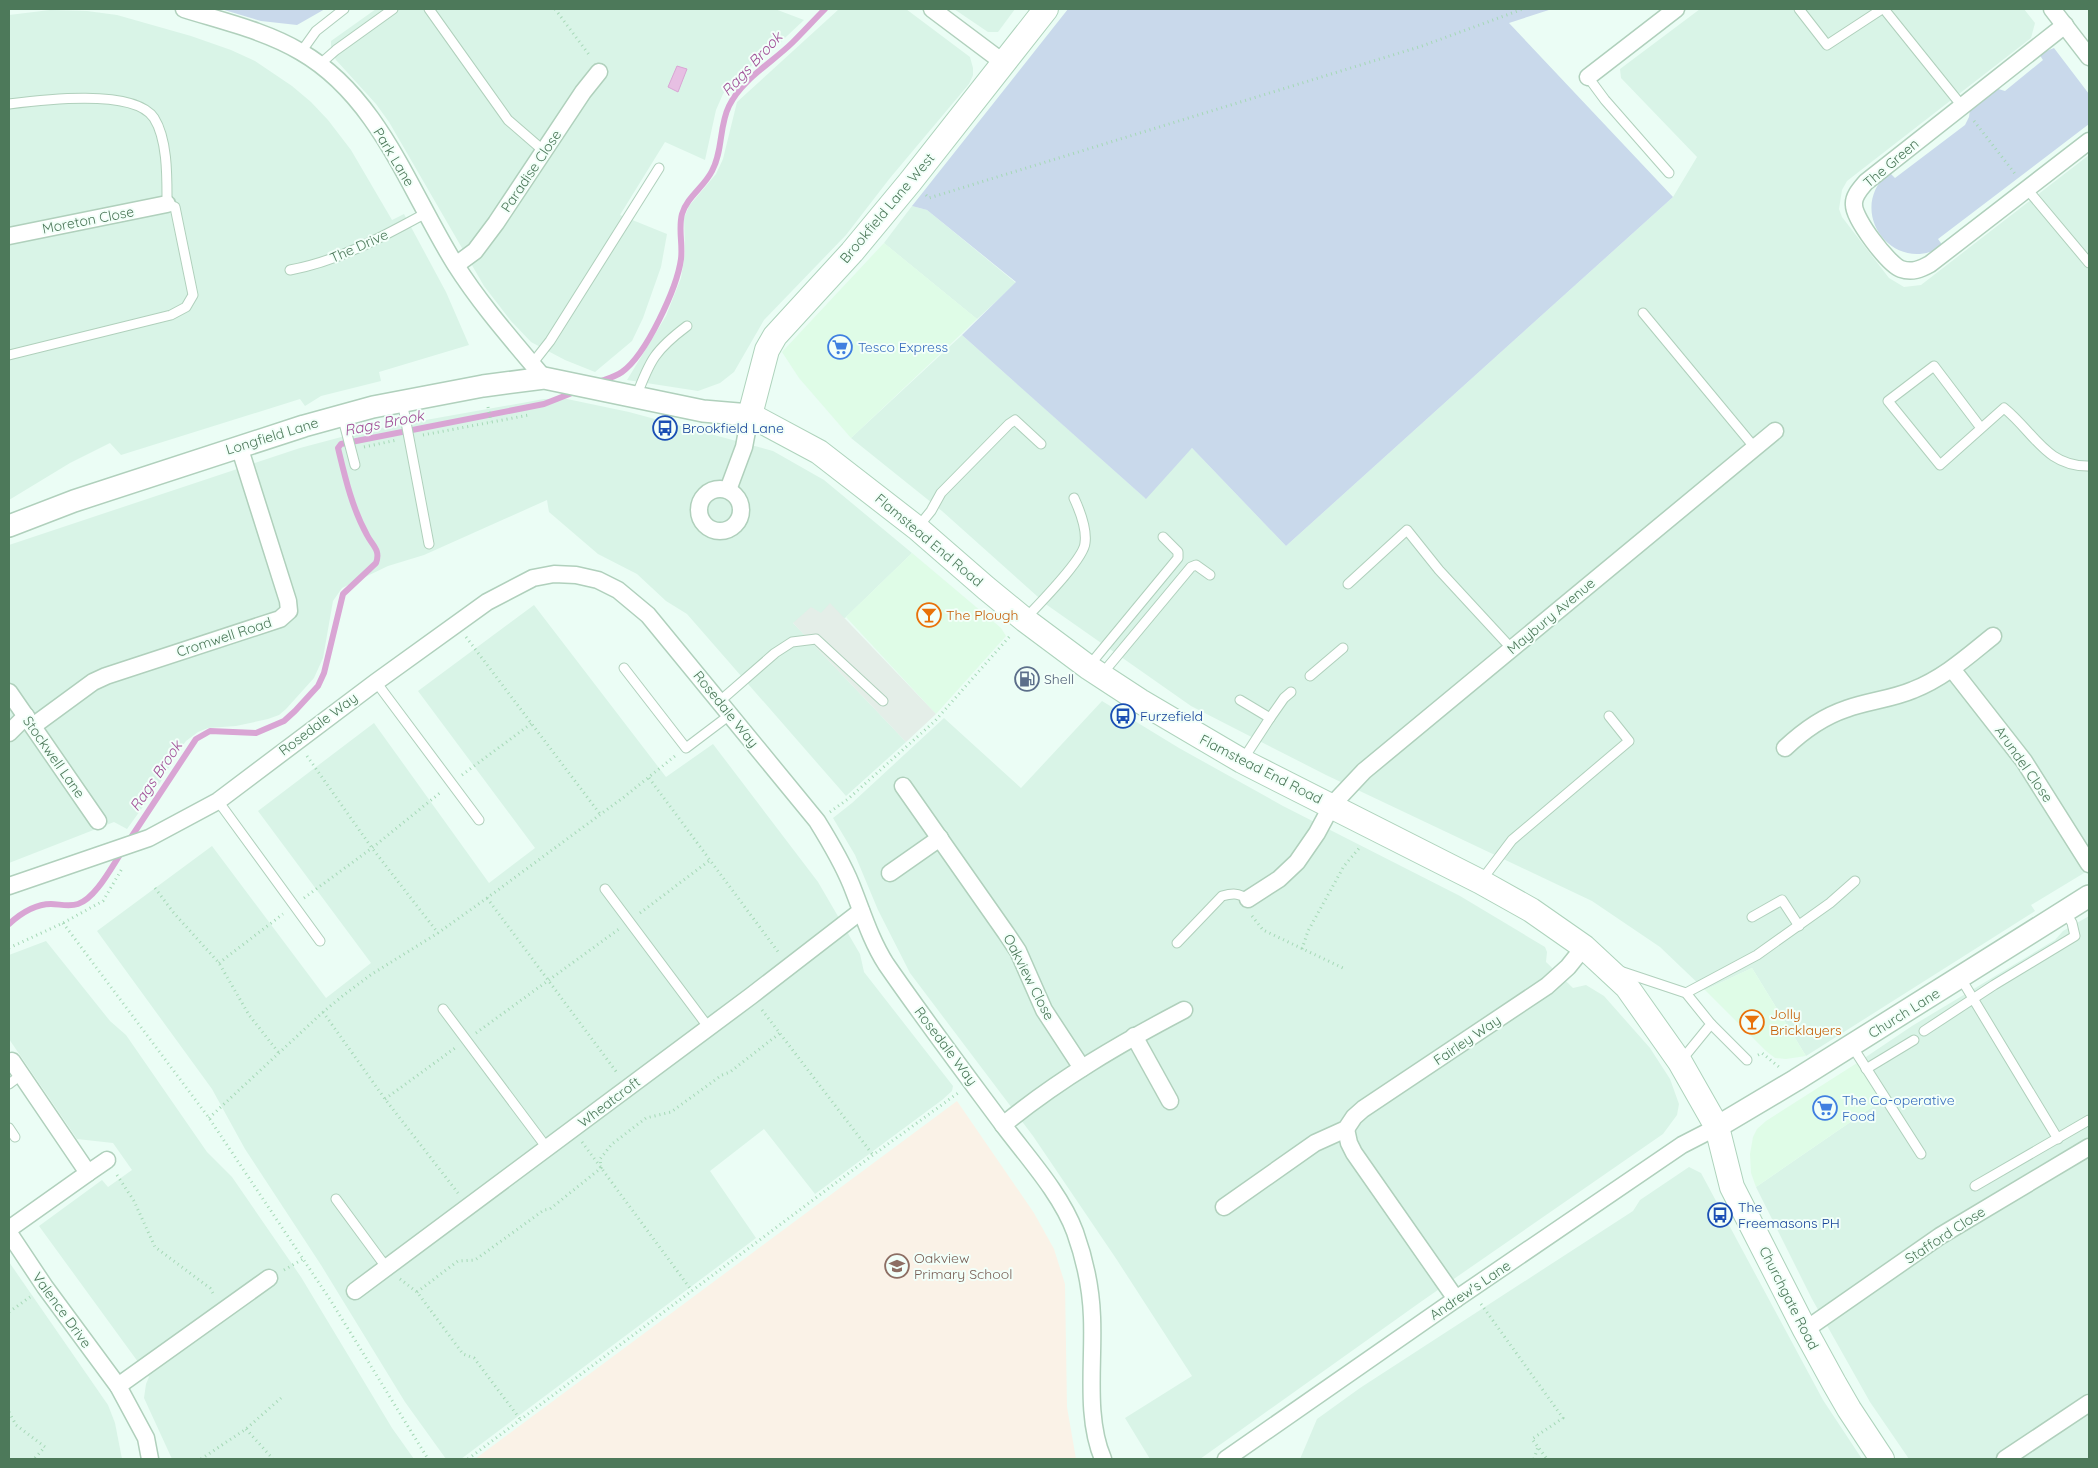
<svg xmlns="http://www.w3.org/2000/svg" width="2098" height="1468" font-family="Quicksand,sans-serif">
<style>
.residential{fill:#d9f4e7}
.commercial{fill:#dffce7}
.industrial{fill:#e4eee8}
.education{fill:#faf2e7}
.green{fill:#c9d9eb}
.water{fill:#e7bfe3;stroke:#d9a5d4}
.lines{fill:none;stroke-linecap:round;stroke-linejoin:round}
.stream{stroke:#d9a5d4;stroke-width:6}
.service-casing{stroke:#b0d0bc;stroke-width:11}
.minor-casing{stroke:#b0d0bc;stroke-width:19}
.tertiary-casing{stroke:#b0d0bc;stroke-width:24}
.secondary-casing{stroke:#aed3bc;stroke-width:26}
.path{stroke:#a5d8b6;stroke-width:3;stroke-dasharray:1 4;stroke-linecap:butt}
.service{stroke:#fff;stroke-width:9}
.minor{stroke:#fff;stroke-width:16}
.tertiary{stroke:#fff;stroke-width:21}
.secondary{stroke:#fff;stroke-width:24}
.labels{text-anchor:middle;stroke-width:4;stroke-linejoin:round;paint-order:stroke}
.street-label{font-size:14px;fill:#4d795a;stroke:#f2fff9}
.shop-label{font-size:14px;fill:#366cbe;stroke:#f2fff9;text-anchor:start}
.transit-label{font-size:14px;fill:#164399;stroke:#f2fff9;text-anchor:start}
.food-label{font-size:14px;fill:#c56008;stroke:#f2fff9;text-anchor:start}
.service-label{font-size:14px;fill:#4e5e75;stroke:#f2fff9;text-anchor:start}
.education-label{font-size:14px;fill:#785e54;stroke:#f2fff9;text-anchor:start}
.water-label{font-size:15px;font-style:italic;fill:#a15098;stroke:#f2fff9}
</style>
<rect width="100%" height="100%" fill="#ebfdf5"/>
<g class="residential">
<path d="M376 9H775L804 20 771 51 733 80 723 94 716 110 705 160 665 142 620 215 667 234 661 267 643 318 632 341 595 372 565 360 531 342 511 321 484 286 389 122 376 104 336 60 331 50V41Z"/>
<path d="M839 9H906L970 57 973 68V75L969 84 890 178 846 235 764 320 734 372 720 383 698 391 627 380 666 316 681 278 685 253 684 218 689 206 716 174 723 159 737 102Z"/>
<path d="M954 9H1015L998 32H988Z"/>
<path d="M1700 9H2024L2035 23 2031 38 1847 181 1842 190 1839 209 1842 217 1889 278 1904 287 1921 285 2089 155V870L2031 905 2035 911 1806 1056 1752 968 1705 990 1660 947 1592 901 1326 775 1191 706 1047 605 942 511 851 438 962 335 1145 498 1192 448 1286 546 1673 197 1697 157 1621 78 1620 69Z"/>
<path d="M50 10 87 11 117 15 191 36 231 50 255 61 292 86 311 102 328 120 351 150 392 220 404 214 446 292 469 345 379 372 381 381 321 396 305 406 300 399 121 455 110 443 70 463 9 500V15Z"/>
<path d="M912 206 927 210 1016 283 977 319 884 243Z"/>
<path d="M544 399H567L629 412 773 451 824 480 912 553 845 618 820 613 793 623 906 742 846 796 687 614 666 601 637 574 598 554 549 512 547 500 424 555 388 566 342 588 333 601 323 658 314 678 286 709 279 715 268 719 236 726 208 728 198 732 186 741 176 755 160 783 127 829 114 822 9 863V545L300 448 364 431Z"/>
<path d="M534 605 666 777 713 744 818 882 860 954 864 972 953 1086 952 1091 942 1100 815 1194 764 1129 710 1171 756 1238 461 1459H446L405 1402 321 1265 245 1149 212 1089 97 931 212 846 326 998 371 963 258 811 374 723 489 883 535 848 418 691Z"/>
<path d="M1102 701 1179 748 1283 806 1460 896 1545 947 1547 952 1546 962 1573 988 1586 985 1604 996 1650 1048 1670 1079 1679 1104 1677 1115 1663 1134 1422 1301 1200 1459H1150L1125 1418 1192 1376 1117 1260 1033 1136 910 973 878 910 855 855 833 818 852 803 944 718 1021 788Z"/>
<path d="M2089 916V1459H1909L1870 1402 1812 1299 1756 1187 1881 1101 1857 1063 1912 1026 2055 940 2063 931Z"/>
<path d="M46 941 110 1021 126 1035 207 1152 232 1177 301 1277 392 1428 414 1459H172L144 1398 146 1384 149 1377 39 1226 102 1180 108 1187 132 1170 113 1143 77 1139 9 1039V955Z"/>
<path d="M1689 1167 1701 1173 1823 1400 1862 1459H1300L1317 1419 1360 1388 1633 1211 1640 1200Z"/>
<path d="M9 1262 108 1405 115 1423 122 1459H9Z"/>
</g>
<g class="commercial">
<path d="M884 243 977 319 851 438 799 378 782 352Z"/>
<path d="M912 553 1001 628 1006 636 936 714 846 617Z"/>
<path d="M1752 968 1806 1056 1786 1059 1775 1058 1766 1051 1705 990Z"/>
<path d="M1857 1063 1881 1101 1756 1187 1751 1173 1750 1154 1753 1137 1757 1129 1766 1121Z"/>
</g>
<path class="industrial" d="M830 603 936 714 906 742 793 623 811 607 821 613Z"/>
<path class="education" d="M957 1101 1034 1213 1054 1249 1065 1284 1067 1407 1076 1459H475Z"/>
<g class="green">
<path d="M221 9H325L297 25 261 21Z"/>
<path d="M1068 9H1552L1509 23 1673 197 1286 546 1192 448 1146 499 962 335 1016 282 927 210 912 206Z"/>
<path d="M2054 48 2089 94V124L1938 239 1943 246C1894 277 1844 211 1889 172L1895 178 1965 125 1969 117 1970 110 1995 88 2005 91 2043 60 2039 54Z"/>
</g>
<path class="water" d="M677 66 687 69 678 92 668 87Z"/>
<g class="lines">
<g class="stream">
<path d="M598 382C606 379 615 377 622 372 646 355 677 288 681 259 683 244 678 229 682 214 687 197 704 187 712 171 723 151 719 126 729 106 742 79 773 62 793 42 804 31 814 20 825 9"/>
<path d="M128 842 196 739 210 731 256 733 284 721 295 711 318 686 324 673 343 594 376 563C381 550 372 545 367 535 352 508 345 477 338 448L341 444 544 404 577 391"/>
<path d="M9 924C20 914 35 904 51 904 59 904 69 907 78 904 96 898 112 866 123 850"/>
</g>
<g class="service-casing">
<g id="service">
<path d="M429 9 508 120 545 152"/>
<path d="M1799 9 1827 45 1882 9"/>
<path d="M1884 9 1962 106"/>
<path d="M301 52 316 31 344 9"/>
<path d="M319 65 336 50 393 9"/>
<path d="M1588 77 1605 100 1669 173"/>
<path d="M9 104C40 100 134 88 154 118 168 140 167 179 167 204L175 207 193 295 186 307 171 315 9 355"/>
<path d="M2027 189 2089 263"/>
<path d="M290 270C339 261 382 237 426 213"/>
<path d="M1643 313 1755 448"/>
<path d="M532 364 550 341 659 168"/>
<path d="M636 397C650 360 655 350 687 326"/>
<path d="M402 401 429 544"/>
<path d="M342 415 355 465"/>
<path d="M1981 428 1934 366 1888 401 1940 465 2004 408C2034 432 2046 467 2089 466"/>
<path d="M918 527 931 511 941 493 1009 424 1015 420 1041 444"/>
<path d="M1348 584 1407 530 1439 570 1512 649"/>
<path d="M1025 619C1038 605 1084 559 1085 543 1087 529 1080 511 1074 498"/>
<path d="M1088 667 1178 558V552L1163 537"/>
<path d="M624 668 686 748 731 714"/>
<path d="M1102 674 1191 567 1196 565 1210 575"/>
<path d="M1310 676 1343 648"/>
<path d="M376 682 479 820"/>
<path d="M1240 700 1270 718 1242 761"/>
<path d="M720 701 775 653 792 642 816 639 883 701"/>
<path d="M1270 718 1284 698 1291 692"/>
<path d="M218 801 320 941"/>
<path d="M1481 881 1512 840 1629 741 1609 716"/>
<path d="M605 889 709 1028"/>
<path d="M1752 917 1782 900 1799 926"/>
<path d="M1177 943 1222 896C1233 893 1238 893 1248 899"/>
<path d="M1620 971 1686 993 1711 1024 1680 1062"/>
<path d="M1960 977 2058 1139"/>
<path d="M1686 993 1757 955 1830 903 1855 881"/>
<path d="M443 1009 547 1148"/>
<path d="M1711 1024 1747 1060"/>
<path d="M1924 1031 1994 985 2075 936 2072 923 2065 911"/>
<path d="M1852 1046 1921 1154"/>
<path d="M1866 1069 1914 1040"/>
<path d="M9 1084 21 1075"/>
<path d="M9 1128 15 1137"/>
<path d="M1975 1186 2089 1120"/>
<path d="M336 1199 386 1267"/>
</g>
</g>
<g class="minor-casing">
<g id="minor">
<path d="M184 9C222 21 266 31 301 52 379 97 410 192 455 264 481 305 513 341 544 378"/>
<path d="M932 9 1004 63"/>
<path d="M2052 9 2089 57"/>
<path d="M2065 25 1866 182C1861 188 1853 196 1854 205 1854 219 1888 264 1901 269 1912 273 1921 269 1930 264L2089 141"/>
<path d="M1588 77 1676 9"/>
<path d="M9 236 167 204"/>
<path d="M456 265 475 251 496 223 583 92 599 72"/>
<circle cx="720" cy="510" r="21"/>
<path d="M728 490 744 447 750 415"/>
<path d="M1952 669 2024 761 2089 864"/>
<path d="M9 692 98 821"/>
<path d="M33 726 93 682 106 676 280 619 289 611 288 601 239 446"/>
<path d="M9 733 26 716"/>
<path d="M1785 748C1803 731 1822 717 1846 709 1868 701 1892 699 1913 690 1944 678 1968 656 1993 636"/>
<path d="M903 786 1006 933 1018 951 1044 1010 1082 1068"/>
<path d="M890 873 940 838"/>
<path d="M9 886 149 838 218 801 376 682 487 602 533 578 554 574 576 575 598 580 618 590 648 615 817 821C830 842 842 862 851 884 862 911 870 939 886 964 924 1019 964 1072 1004 1126 1028 1158 1061 1194 1075 1232 1085 1260 1091 1288 1092 1317 1094 1363 1085 1417 1103 1459"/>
<path d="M1248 899 1279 879 1297 862 1317 833 1332 805 1364 771 1775 431"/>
<path d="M1134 1036 1170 1101"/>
<path d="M1003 1125C1059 1079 1121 1043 1184 1010"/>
<path d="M1346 1129 1349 1143 1354 1153 1456 1299"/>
<path d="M88 1173 107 1160"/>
<path d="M1224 1207 1315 1143 1346 1129 1354 1117 1363 1109 1547 986 1568 967 1584 947"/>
<path d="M9 1229 88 1173 12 1061"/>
<path d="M9 1233 45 1287 118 1386 146 1438 150 1459"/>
<path d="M355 1291 751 996 861 911"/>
<path d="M1805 1330 1940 1236 2089 1147"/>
<path d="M118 1386 269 1278"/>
<path d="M1226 1459 1456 1299 1682 1145 1717 1127"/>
<path d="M2005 1459 2089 1403"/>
</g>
</g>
<g class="tertiary-casing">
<g id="tertiary">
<path d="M9 526 74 501 304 426 373 407 483 386 544 378 703 411 750 415"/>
<path d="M1717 1127 1796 1080 2089 896"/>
</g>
</g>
<g class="secondary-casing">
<path id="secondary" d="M1046 9 910 182 852 252 775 336 767 350 750 415 819 452 917 528 986 588 1025 620 1088 667 1140 701 1242 761 1481 882 1531 910 1584 947 1627 987 1680 1062 1717 1127 1732 1187 1805 1330 1834 1383 1849 1409 1882 1459"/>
</g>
<g class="path">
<path d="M555 9 590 56"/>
<path d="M1974 121 2016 175"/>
<path d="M926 195 929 198 1422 46 1523 9"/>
<path d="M488 407 491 422"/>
<path d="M423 435 529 415"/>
<path d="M364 447 397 440"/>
<path d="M466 637 600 814"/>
<path d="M307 756 372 848 438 933"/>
<path d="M462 775 532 723"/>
<path d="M649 778 779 953"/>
<path d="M830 812 848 799 935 721 1011 635"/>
<path d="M155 888 173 912 219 963 249 1015 279 1053"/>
<path d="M304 898 372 848 441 792"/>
<path d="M487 898 618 1074"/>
<path d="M640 913 709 861"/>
<path d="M1252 916 1263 930 1343 968"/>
<path d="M63 923 209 1118 331 1301 428 1459"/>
<path d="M9 948 63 923 103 901 123 867"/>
<path d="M1302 949 1308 931 1344 866 1361 846"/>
<path d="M219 963 283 914"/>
<path d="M762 1010 873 1155"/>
<path d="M323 1012 385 1099 458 1193"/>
<path d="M476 1033 619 929"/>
<path d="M1758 1055 1762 1053 1779 1067"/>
<path d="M385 1099 455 1048"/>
<path d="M209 1118 323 1012 345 994 372 974 438 933 487 898 624 797 675 756"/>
<path d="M582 1142 692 1291"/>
<path d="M117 1175 134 1201 155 1247 210 1288 214 1295"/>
<path d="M284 1270 303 1259"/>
<path d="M400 1279 417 1292 463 1354 474 1358 520 1419"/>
<path d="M417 1292 458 1261 475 1260 544 1210 550 1209 601 1168 600 1159 612 1144 646 1118 671 1112 722 1075 730 1072 780 1033"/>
<path d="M1481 1304 1563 1418 1532 1439 1547 1459"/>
<path d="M9 1312 30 1297"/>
<path d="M9 1412 16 1425 45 1447 34 1459"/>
<path d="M246 1429 273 1459"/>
<path d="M201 1459 246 1429 281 1398"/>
<path d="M468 1459 873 1155 958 1093"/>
<path d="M1534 1459 1538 1447"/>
</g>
<use href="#service" class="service"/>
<use href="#minor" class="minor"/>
<use href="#tertiary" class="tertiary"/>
<use href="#secondary" class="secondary"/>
</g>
<defs>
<g id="supermarket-ring" transform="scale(1.25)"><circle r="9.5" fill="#f2fff9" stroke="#3f7fe0" stroke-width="1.5"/><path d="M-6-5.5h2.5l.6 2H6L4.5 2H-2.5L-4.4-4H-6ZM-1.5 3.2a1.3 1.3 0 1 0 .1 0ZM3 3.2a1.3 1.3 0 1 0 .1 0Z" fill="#3f7fe0"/></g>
<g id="bus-ring" transform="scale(1.25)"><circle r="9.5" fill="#f2fff9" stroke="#1a4fb4" stroke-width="1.5"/><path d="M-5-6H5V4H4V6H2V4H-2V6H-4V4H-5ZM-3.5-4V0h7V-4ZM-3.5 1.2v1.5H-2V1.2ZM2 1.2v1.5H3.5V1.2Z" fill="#1a4fb4"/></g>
<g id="bar-ring" transform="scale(1.25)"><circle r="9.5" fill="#f2fff9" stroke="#e8710a" stroke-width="1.5"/><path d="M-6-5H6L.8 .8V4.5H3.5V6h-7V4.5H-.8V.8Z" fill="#e8710a"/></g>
<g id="fuel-ring" transform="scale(1.25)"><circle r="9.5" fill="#f2fff9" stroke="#5c6f8a" stroke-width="1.5"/><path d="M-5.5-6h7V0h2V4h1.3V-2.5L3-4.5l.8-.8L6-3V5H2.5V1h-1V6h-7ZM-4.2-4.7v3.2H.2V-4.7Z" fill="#5c6f8a"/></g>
<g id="school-ring" transform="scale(1.25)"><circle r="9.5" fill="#f2fff9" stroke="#8d6e63" stroke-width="1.5"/><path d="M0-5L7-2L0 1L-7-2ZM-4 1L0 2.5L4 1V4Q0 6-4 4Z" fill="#8d6e63"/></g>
</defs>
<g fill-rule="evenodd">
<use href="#supermarket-ring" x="840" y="347"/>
<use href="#bus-ring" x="665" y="428"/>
<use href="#bar-ring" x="929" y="615"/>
<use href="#fuel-ring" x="1027" y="679"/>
<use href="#bus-ring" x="1123" y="716"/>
<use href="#bar-ring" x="1752" y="1022"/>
<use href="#supermarket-ring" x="1825" y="1108"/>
<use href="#bus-ring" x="1720" y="1215"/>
<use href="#school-ring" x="897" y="1266"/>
</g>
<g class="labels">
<g class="street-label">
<text transform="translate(394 157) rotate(59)" y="5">Park Lane</text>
<text transform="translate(1891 163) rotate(-40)" y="5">The Green</text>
<text transform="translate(531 171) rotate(-56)" y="5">Paradise Close</text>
<text transform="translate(887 208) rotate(-50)" y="5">Brookfield Lane West</text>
<text transform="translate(88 220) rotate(-11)" y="5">Moreton Close</text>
<text transform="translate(359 246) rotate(-24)" y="5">The Drive</text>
<text transform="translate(272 436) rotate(-17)" y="5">Longfield Lane</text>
<text transform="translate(929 540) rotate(40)" y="5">Flamstead End Road</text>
<text transform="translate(1551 616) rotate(-40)" y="5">Maybury Avenue</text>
<text transform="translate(224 637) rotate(-18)" y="5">Cromwell Road</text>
<text transform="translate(726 709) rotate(51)" y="5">Rosedale Way</text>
<text transform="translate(318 724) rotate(-37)" y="5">Rosedale Way</text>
<text transform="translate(54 757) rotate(55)" y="5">Stockwell Lane</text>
<text transform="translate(2024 764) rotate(55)" y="5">Arundel Close</text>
<text transform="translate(1261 769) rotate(27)" y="5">Flamstead End Road</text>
<text transform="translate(1029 977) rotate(63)" y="5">Oakview Close</text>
<text transform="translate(1904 1013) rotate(-32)" y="5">Church Lane</text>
<text transform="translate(1467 1040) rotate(-34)" y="5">Fairley Way</text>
<text transform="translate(946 1046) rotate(53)" y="5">Rosedale Way</text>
<text transform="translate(609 1102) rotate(-37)" y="5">Wheatcroft</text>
<text transform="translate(1945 1235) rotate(-33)" y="5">Stafford Close</text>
<text transform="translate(1470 1290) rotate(-34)" y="5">Andrew's Lane</text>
<text transform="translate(1789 1298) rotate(63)" y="5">Churchgate Road</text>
<text transform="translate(62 1310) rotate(54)" y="5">Valence Drive</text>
</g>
<g class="shop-label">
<text x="858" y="352">Tesco Express</text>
<text x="1842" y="1105">The Co-operative<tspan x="1842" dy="16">Food</tspan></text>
</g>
<g class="transit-label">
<text x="682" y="433">Brookfield Lane</text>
<text x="1140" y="721">Furzefield</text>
<text x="1738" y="1212">The<tspan x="1738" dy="16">Freemasons PH</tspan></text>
</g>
<g class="food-label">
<text x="946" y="620">The Plough</text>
<text x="1770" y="1019">Jolly<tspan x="1770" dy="16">Bricklayers</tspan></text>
</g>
<g class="service-label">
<text x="1044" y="684">Shell</text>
</g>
<g class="education-label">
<text x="914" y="1263">Oakview<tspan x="914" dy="16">Primary School</tspan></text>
</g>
<g class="water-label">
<text transform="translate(752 64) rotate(-47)" y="5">Rags Brook</text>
<text transform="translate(384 423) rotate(-11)" y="5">Rags Brook</text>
<text transform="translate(156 776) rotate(-56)" y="5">Rags Brook</text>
</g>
</g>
<rect width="2098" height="1468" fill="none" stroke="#4d795a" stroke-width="20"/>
</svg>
